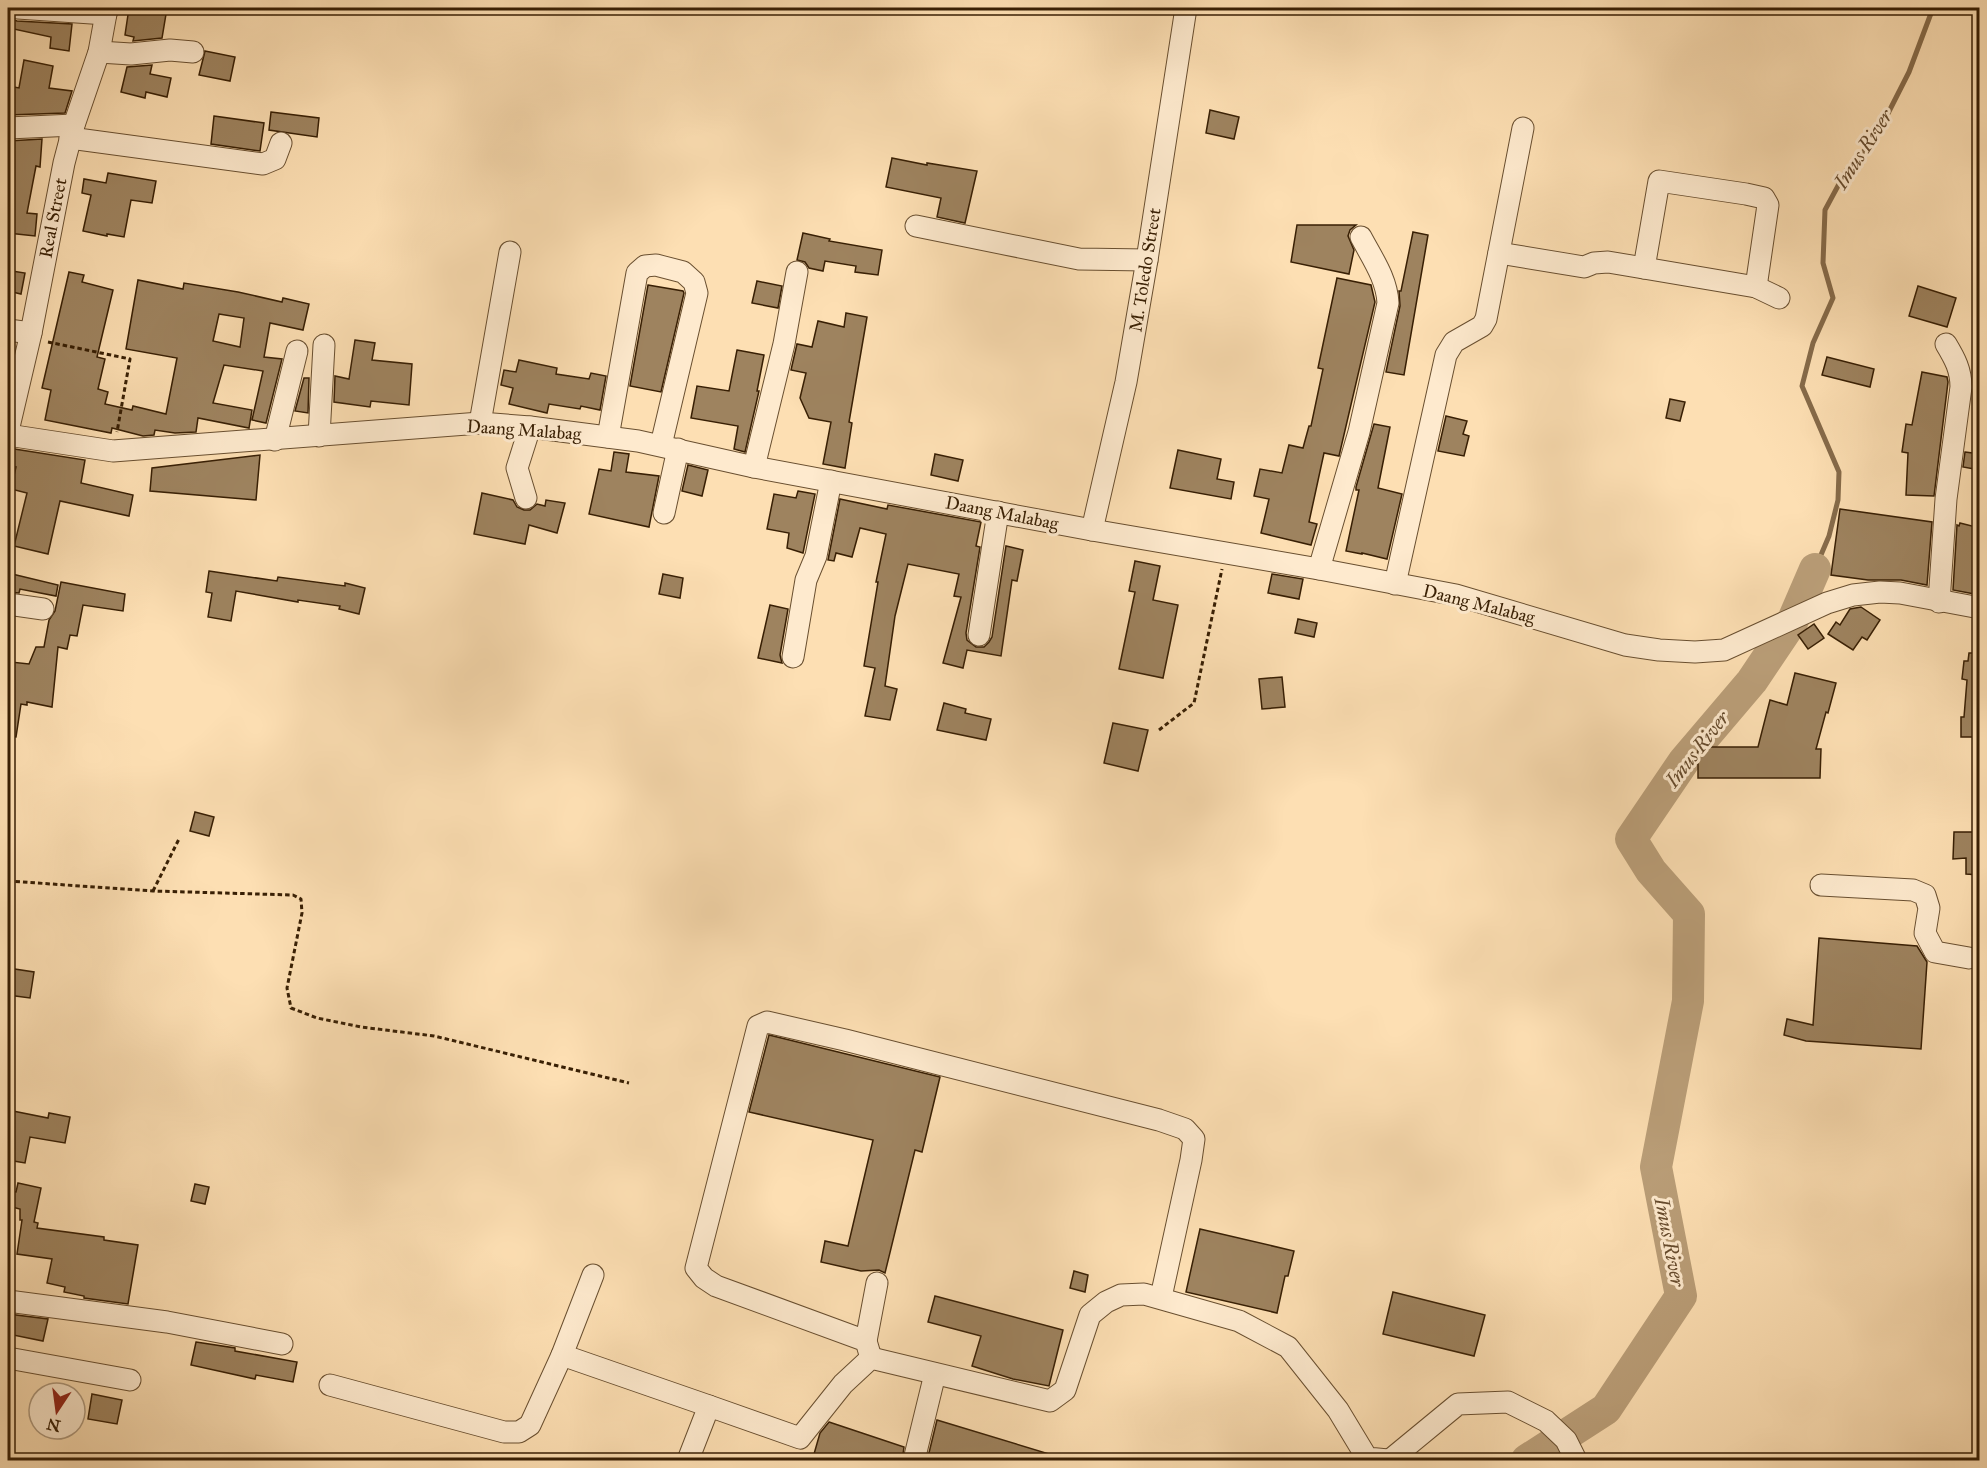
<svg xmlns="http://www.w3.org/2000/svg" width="1987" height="1468" font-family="'IM FELL Great Primer',serif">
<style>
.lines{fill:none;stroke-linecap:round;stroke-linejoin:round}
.stream{stroke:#866b4a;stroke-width:5}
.river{stroke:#ba9e78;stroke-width:32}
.building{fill:#9e835f;stroke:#381f04;stroke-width:1.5;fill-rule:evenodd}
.minor-casing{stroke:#694f30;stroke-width:23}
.path{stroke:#381f04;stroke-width:3;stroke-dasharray:4.5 3;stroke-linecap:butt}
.minor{stroke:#feeace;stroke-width:21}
.labels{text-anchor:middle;stroke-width:6;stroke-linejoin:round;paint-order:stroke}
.street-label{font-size:18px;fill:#381f04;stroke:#feeace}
.water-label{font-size:20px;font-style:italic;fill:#664b2d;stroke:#feeace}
</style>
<rect width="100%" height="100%" fill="#fddfb3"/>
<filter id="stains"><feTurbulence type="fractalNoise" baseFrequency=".00333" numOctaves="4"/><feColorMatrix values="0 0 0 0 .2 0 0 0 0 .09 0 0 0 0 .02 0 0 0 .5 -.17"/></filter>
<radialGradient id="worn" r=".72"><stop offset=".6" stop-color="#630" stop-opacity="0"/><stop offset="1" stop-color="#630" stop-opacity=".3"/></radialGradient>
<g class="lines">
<path class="stream" d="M1815 569 1829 536 1838 500 1839 472 1802 386 1813 343 1833 298 1823 263 1825 210 1846 171 1875 139 1909 72 1933 8"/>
<path class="river" d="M1527 1460 1606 1409 1681 1296 1656 1167 1688 1001 1689 914 1651 871 1631 839 1684 761 1752 681 1793 620 1815 569"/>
</g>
<g class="building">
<path d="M129 8 166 14 162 38 133 41 134 37 125 35Z"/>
<path d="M11 19 17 21 72 24 69 51 50 48 51 37 9 28Z"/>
<path d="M205 51 235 57 230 81 199 75Z"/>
<path d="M24 60 53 66 49 88 72 91 65 113 8 115V86L19 88Z"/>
<path d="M152 65 150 74 171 78 167 97 146 92 145 98 121 92 127 67Z"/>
<path d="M1210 110 1239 117 1234 139 1206 133Z"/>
<path d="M271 112 319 118 317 137 269 130Z"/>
<path d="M214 116 264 123 260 151 211 144Z"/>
<path d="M42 139 40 167 36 166 27 213 37 214 35 236 8 233 12 190 8 189V141Z"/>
<path d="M892 158 927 165V163L977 171 965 223 937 217 941 198 886 187Z"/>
<path d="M108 173 156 181 152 203 131 200 124 237 107 234V236L83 231 91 195 82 193 84 179 106 183Z"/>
<path d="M1297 225H1356L1350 230 1348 236 1354 250 1349 274 1291 262Z"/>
<path d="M1413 232 1428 235 1404 375 1386 372 1400 306 1399 291H1401Z"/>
<path d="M803 233 830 239 829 241 882 250 878 275 855 272 856 266 825 261 823 271 809 268 805 262 797 260Z"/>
<path d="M12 271 25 273 21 294 8 291Z"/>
<path d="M69 272 84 275 82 282 113 290 97 357 105 359 98 389 108 392 105 404 132 410 133 406 166 414 177 358 126 349 138 280 183 289 184 283 238 292 282 302 283 298 309 304 303 330 270 323 264 357 282 359 266 423 252 420 263 371 224 365 213 403 252 410 249 428 198 418 196 432 175 433 155 430 154 435 143 436 112 428 111 433 45 420 51 390 42 388ZM219 314 244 318 240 347 213 341Z"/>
<path d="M1337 278 1371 285 1375 302 1339 456 1324 453 1309 522 1317 524 1311 545 1261 533 1269 499 1254 496 1260 469 1282 473 1289 445 1303 448 1309 426H1311L1323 369 1318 368Z"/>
<path d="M757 281 782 286 778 308 752 303Z"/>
<path d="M648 285 683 291 684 293 661 392 630 386Z"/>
<path d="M1918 286 1956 298 1947 327 1909 316Z"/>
<path d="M846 313 867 317 849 422 852 423 845 468 823 464 831 422 809 418 800 398 806 373 791 370 797 344 812 347 818 321 844 327Z"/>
<path d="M355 340 375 343 372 360 412 364 409 405 371 401 370 407 334 402 335 376 349 379Z"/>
<path d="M737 350 764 355 757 391H759L745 452 734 449 738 426 691 418 697 386 729 391Z"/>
<path d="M1827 357 1874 369 1870 387 1822 375Z"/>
<path d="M519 360 557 368 556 374 589 379 591 373 606 376 600 410 581 406 580 409 549 404 547 413 509 404 513 388 501 385 504 370 516 372Z"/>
<path d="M1922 372 1947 377 1948 382 1934 496 1906 495 1908 453 1902 452 1906 424 1912 425Z"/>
<path d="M304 378H309L308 413 295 411Z"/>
<path d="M1670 399 1685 402 1680 421 1666 418Z"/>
<path d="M1446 416 1467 421 1463 434 1469 436 1464 456 1438 451Z"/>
<path d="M1374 424 1390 427 1378 488 1402 494 1387 559 1362 553V554L1346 551 1359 490H1356V487Z"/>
<path d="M8 448 85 460 81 483 133 495 129 516 60 501 48 554 14 546 27 493 11 489 16 467 8 466Z"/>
<path d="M1178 450 1221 459 1217 479 1234 482 1231 499 1170 488Z"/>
<path d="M614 452 629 454 626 472 659 476 649 527 589 514 599 469 611 471Z"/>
<path d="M1965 452 1980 454V470L1963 467Z"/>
<path d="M935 454 963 460 958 481 931 475Z"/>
<path d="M260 455 256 500 150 491 152 468Z"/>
<path d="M688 465 708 470 702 496 682 491Z"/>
<path d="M798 491 815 494 803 553 787 548 789 533 767 529 774 494 796 498Z"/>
<path d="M482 493 513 500 517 507 524 510H530L537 504 545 506 546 500 565 503 557 533 529 525 525 544 474 534Z"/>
<path d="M840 499 887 509 888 505 981 522 976 546 980 547 966 633 967 640 976 647H984L989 642 992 637 1006 546 1023 550 1017 581 1012 580 1001 656 967 650 963 668 943 663 961 597 954 596 959 574 908 564 895 616 885 686 897 689 890 720 865 716 875 668 864 666 878 582H876L886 534 860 528 852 557 836 553 834 561 828 560Z"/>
<path d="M1840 509 1932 522 1927 585 1901 580H1868L1831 575Z"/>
<path d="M1960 523 1980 528V595L1953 590 1957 525 1959 526Z"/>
<path d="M1135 561 1160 566 1153 600 1178 605 1163 678 1119 669 1135 592 1129 591Z"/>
<path d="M209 571 277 581 278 577 345 586V583L365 588 359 614 339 609 340 606 298 600V602L236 591 231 621 208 617 212 593 206 592Z"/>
<path d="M8 573 58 585 56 596 20 589 19 593 8 592Z"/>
<path d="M663 574 683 578 680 598 659 594Z"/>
<path d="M1272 574 1303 579 1299 599 1268 593Z"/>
<path d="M61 582 125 594 123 611 83 605 77 636 70 635 67 649 58 647 52 707 27 702V705L21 704 16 737 8 736V688L11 662 29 664 36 647H44L49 620 55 611Z"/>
<path d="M770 605 788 609 780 655 782 663 758 658Z"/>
<path d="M1861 607 1880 620 1867 640 1862 637 1853 650 1828 634 1836 622 1840 625 1850 609Z"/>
<path d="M1298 619 1317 623 1314 637 1295 633Z"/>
<path d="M1814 624 1824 638 1808 649 1798 635Z"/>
<path d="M1969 653H1980V737H1961V717H1964L1967 680 1962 679 1964 661H1968Z"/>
<path d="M1795 673 1836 683 1828 713 1826 712 1816 749H1821L1820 778H1698V747H1758L1770 700 1787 705Z"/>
<path d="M1282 677 1285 707 1262 709 1259 679Z"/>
<path d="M944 703 966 709 965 713 991 719 986 740 937 730Z"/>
<path d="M1113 723 1148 730 1138 771 1104 763Z"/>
<path d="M195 812 214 817 209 836 190 831Z"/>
<path d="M1954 832H1980V875L1966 874V858L1953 859Z"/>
<path d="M1819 938 1917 946 1927 962 1921 1049 1806 1041 1784 1035 1787 1019 1813 1025Z"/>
<path d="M8 968 34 972 30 998 8 995Z"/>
<path d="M769 1035 940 1077 922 1152 915 1150 885 1273 879 1270 861 1271 821 1262 825 1241 848 1246 873 1140 749 1112Z"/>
<path d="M8 1110 48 1118 49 1113 70 1117 65 1143 30 1137 25 1163 8 1160Z"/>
<path d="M18 1183 41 1188 34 1222 38 1223 37 1228 104 1237V1240L138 1245 128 1304 84 1298V1296L64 1292 65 1287 47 1283 52 1259 17 1254 22 1220H20V1209L8 1206V1191L16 1192Z"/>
<path d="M195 1184 209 1187 205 1204 191 1201Z"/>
<path d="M1200 1229 1294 1251 1288 1276H1285L1277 1313 1186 1292Z"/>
<path d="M1074 1271 1088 1275 1085 1292 1070 1288Z"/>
<path d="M1393 1292 1485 1315 1474 1356 1383 1334Z"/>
<path d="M935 1296 1063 1330 1049 1386 1013 1379 972 1366 981 1336 928 1322Z"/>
<path d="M8 1314 48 1319 43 1341 8 1334Z"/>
<path d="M196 1342 235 1348V1351L297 1362 293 1382 256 1375 255 1379 191 1365Z"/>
<path d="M92 1394 122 1400 117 1424 88 1419Z"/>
<path d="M937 1420 1059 1457V1461H927Z"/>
<path d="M829 1422 904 1447 902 1461H812L820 1433Z"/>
</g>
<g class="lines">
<g class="minor-casing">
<g id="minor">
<path d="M18 8 106 14"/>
<path d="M99 52 131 54 170 50 193 52"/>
<path d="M8 128 74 125"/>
<path d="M70 138 263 164 275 159 281 143"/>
<path d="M916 226 1079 259 1147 260"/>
<path d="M1499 253 1584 267 1594 263 1608 262 1756 287 1779 298"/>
<path d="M1644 268 1659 181 1746 194 1764 198 1768 205 1756 287"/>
<path d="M8 330 31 333"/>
<path d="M480 423 510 252"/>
<path d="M8 431 31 333 64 163 74 125 99 52 107 8"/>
<path d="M8 435 113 451 480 423 530 427 638 441 754 467 1092 530 1319 569 1456 595 1625 645 1659 650 1695 652 1724 650 1827 603 1853 595 1880 592 1900 593 1980 608"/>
<path d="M319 436 324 345"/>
<path d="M608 437 637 273 645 266 656 265 683 272 694 282 697 293 661 445"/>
<path d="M275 440 297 351"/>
<path d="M754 467 784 344 797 272"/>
<path d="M526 498 517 468 530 427"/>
<path d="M664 513 678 449"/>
<path d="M1092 530 1126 382 1147 260 1186 8"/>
<path d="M1319 569 1359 432 1388 303C1387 279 1372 258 1361 237"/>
<path d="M1395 584 1446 355 1454 342 1482 326 1486 319 1523 128"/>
<path d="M1939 602 1946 499 1961 387C1961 370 1955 359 1946 344"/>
<path d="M8 604 43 609"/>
<path d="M979 635 998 512"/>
<path d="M793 657 806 580 816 556 831 481"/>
<path d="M1821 885 1913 890 1925 895 1929 908 1925 933 1935 952 1969 958"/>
<path d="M593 1275 562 1355 709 1406"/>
<path d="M8 1301 167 1322 282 1344"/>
<path d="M866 1341 877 1283"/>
<path d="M8 1358 130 1380"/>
<path d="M871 1358 866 1341 716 1286 704 1278 696 1268 758 1026 767 1022 845 1040 1159 1120 1185 1129 1194 1139 1191 1160 1161 1297"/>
<path d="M330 1385 504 1432H519L530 1425 562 1355"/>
<path d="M688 1460 709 1406 800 1438 843 1384 871 1358 1050 1401 1065 1390 1090 1315 1106 1302 1121 1295 1144 1294 1239 1321 1288 1347 1338 1410 1367 1458 1388 1460"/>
<path d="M914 1460 935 1374"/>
<path d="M1390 1460 1458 1404 1508 1402 1546 1421 1566 1440 1576 1460"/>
</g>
</g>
<g class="path">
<path d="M48 342 130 359 117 432"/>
<path d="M1159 730 1194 703 1222 569"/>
<path d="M8 881 153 891 293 895 301 899 302 913 287 988 291 1008 317 1018 361 1027 434 1036 629 1083"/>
<path d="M153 891 179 839"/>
</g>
<use href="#minor" class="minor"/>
</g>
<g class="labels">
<g class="street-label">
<text transform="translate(53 218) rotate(-79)" y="6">Real Street</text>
<text transform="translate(1145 270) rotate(-81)" y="6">M. Toledo Street</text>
<text transform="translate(524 430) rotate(4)" y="6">Daang Malabag</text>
<text transform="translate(1002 513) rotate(11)" y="6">Daang Malabag</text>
<text transform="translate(1479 604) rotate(14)" y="6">Daang Malabag</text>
</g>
<g class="water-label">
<text transform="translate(1863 149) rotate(-57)" y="7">Imus River</text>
<text transform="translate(1697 749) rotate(-52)" y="7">Imus River</text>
<text transform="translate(1670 1242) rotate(79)" y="7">Imus River</text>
</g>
</g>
<rect width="1987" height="1468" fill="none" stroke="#fddfb3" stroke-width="30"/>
<rect x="9" y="9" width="1969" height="1450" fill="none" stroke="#381f04" stroke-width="3"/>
<rect x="15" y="15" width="1957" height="1438" fill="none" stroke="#381f04" stroke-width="1.5"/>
<g transform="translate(57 1411) rotate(193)"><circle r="28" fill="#feeace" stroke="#af997d" stroke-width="1.5"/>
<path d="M0-4.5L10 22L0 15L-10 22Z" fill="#8f2418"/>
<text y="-9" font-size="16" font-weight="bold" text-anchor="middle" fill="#381f04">N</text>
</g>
<rect width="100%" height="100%" filter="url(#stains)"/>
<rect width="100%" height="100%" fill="url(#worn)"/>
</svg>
